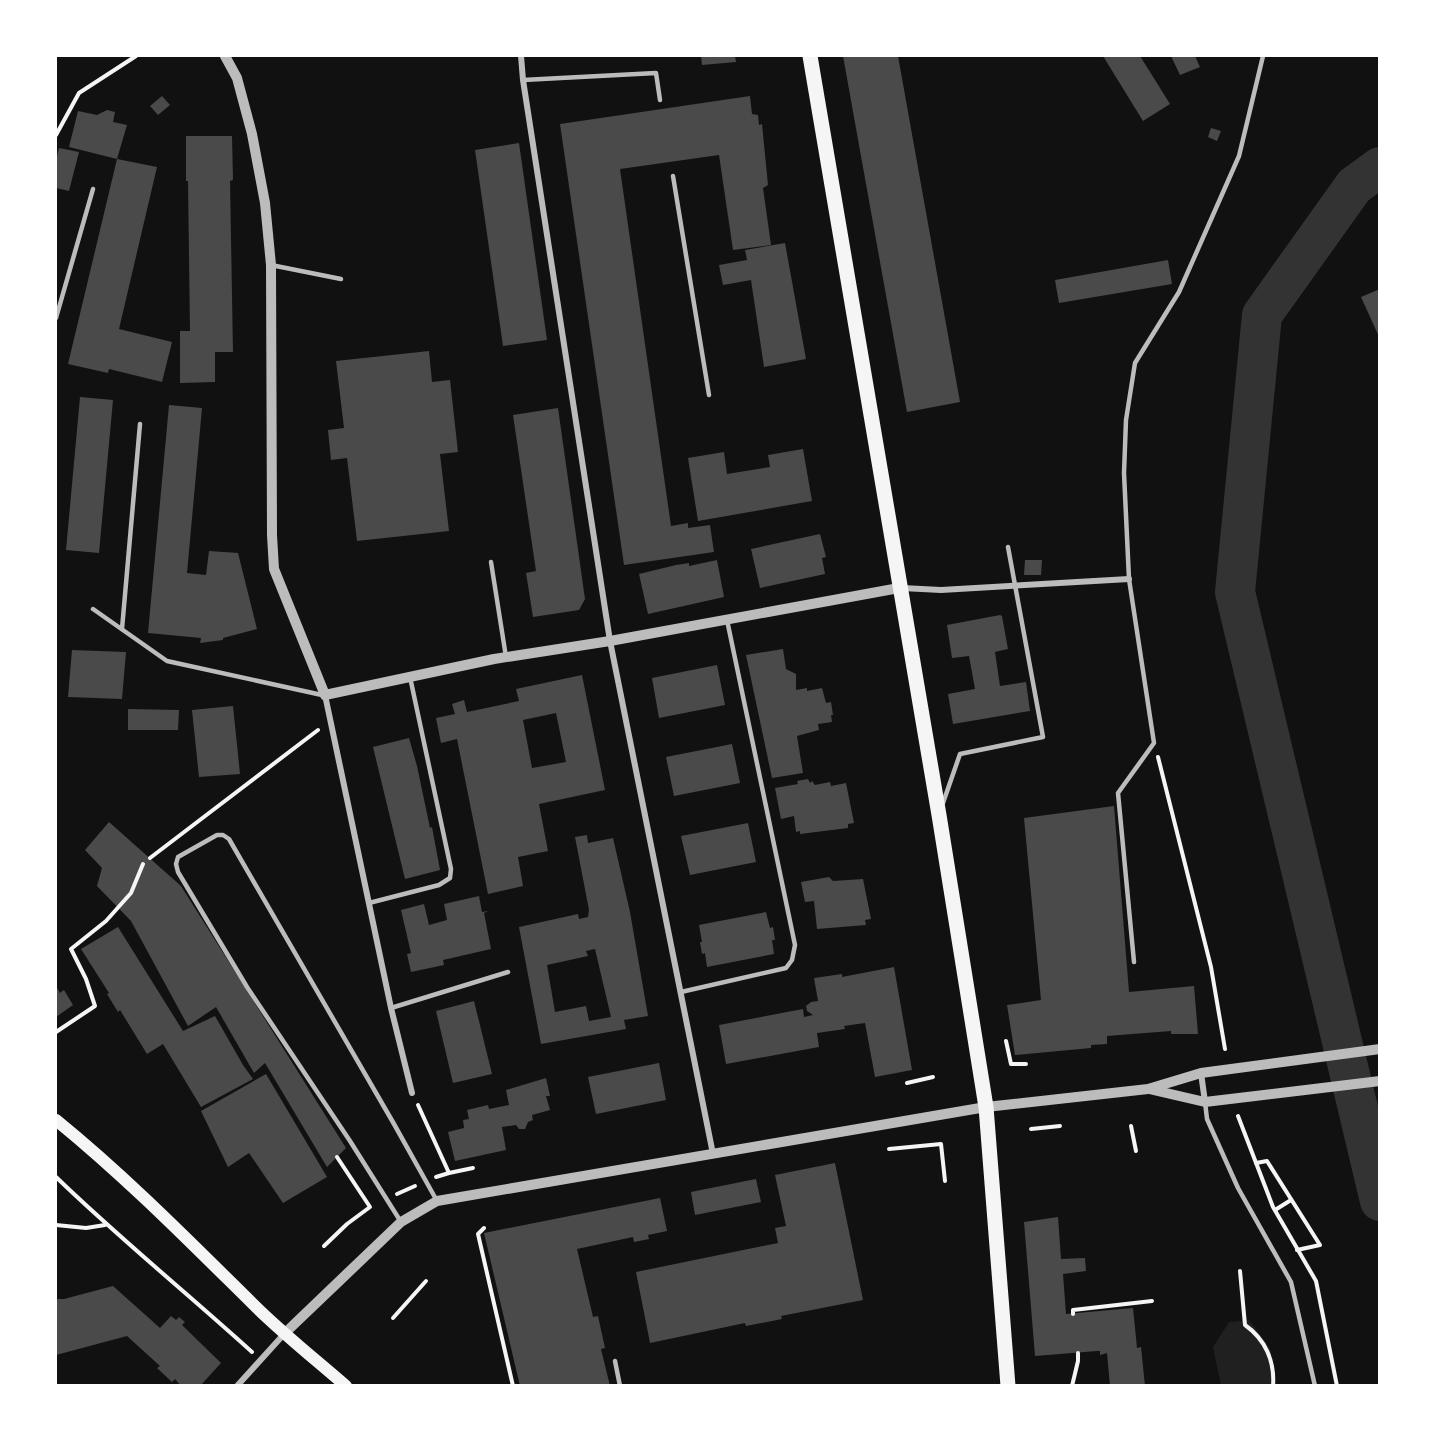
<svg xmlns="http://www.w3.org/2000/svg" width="1435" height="1441" font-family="Mulish,sans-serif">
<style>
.green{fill:#202020}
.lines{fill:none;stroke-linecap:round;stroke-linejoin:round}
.river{stroke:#333;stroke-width:40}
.building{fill:#4a4a4a;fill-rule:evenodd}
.path{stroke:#f5f5f5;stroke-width:4}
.service{stroke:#bcbcbc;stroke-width:4.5}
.minor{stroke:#bcbcbc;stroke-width:6}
.tertiary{stroke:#bcbcbc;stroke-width:10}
.secondary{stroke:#f5f5f5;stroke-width:12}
.primary{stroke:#f5f5f5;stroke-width:15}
</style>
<rect width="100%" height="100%" fill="#111"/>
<path class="green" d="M1249 1320 1270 1348 1275 1385H1221L1213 1347 1229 1322Z"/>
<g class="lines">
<path class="river" d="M1380 167 1354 186 1262 315 1235 592 1380 1201"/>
</g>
<g class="building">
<path d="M701 56H735L736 62 702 65Z"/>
<path d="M843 56H898L960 402 907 412Z"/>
<path d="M1103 56H1140L1170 104 1143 121Z"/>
<path d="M1171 56H1195L1200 67 1180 75Z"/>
<path d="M162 96 170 105 158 115 150 106Z"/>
<path d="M750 96 752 114 758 115 759 125 762 124 768 185 763 188 771 245 733 250 719 155 620 169 671 526 688 523V528L710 525 714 552 624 565 560 124Z"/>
<path d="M107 110 115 112 113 122 127 125 117 159 69 147 78 111 97 115Z"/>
<path d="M1211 128 1221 131 1217 141 1208 137Z"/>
<path d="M186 136H232L233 180 230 181 233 352H215V382L180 383V331H190L188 181H186Z"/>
<path d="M519 143 547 340 503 346 475 150Z"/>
<path d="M59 148 79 152 69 191 56 188V160Z"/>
<path d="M117 159 157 167 119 329 172 342 162 382 109 369 108 373 68 364Z"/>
<path d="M785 243 806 359 764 367 751 280 723 285 719 265 747 260 745 250Z"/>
<path d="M1168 260 1172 284 1059 303 1055 280Z"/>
<path d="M1380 289V339L1361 297Z"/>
<path d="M429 351 432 382 450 380 458 452 440 454 449 531 357 541 347 458 331 460 328 430 344 428 336 361Z"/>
<path d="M80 397 113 400 99 553 66 550Z"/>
<path d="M169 405 202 408 187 573 206 575 209 551 238 553 257 629 223 638V640L200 643 201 638 148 633Z"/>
<path d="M558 408 585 599 579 610 533 617 526 573 536 571 513 415Z"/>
<path d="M803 449 812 501 698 521 688 458 724 452 727 474 770 467 768 455Z"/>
<path d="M820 534 826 557 822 558 825 574 760 588 751 549Z"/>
<path d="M717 560 724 597 648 614 639 574 676 565 689 563V566Z"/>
<path d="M1025 560H1042L1041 575H1024Z"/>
<path d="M1000 615 1002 616 1008 649 995 652 1000 686 1026 682 1030 711 953 724 948 694 975 689 969 656 952 658 947 625Z"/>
<path d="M783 649 786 669 796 674V690L807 688V691L822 688 826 703 831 702 833 715H831L832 722 818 724 819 730 797 736 803 773 772 778 746 655Z"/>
<path d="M72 650 126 652 122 699 68 697Z"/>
<path d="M717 665 725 705 659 718 652 678Z"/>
<path d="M582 675 605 790 539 804 548 851 518 857 523 886 488 894 457 739 441 743 436 718 455 714 452 704 464 700 467 712 519 701 516 689ZM556 713 566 762 532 768 523 720Z"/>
<path d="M233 706 240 774 199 777 192 710Z"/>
<path d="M128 709 179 710 178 730H128Z"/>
<path d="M409 738 417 766 430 828 432 827 440 870 405 879 373 747Z"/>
<path d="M732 744 740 783 674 796 666 757Z"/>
<path d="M808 779 810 783 812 781 815 785 830 782 831 786 846 783 854 823 848 824V828L800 834V831L796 832 794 816 781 819 775 788 798 784 797 781Z"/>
<path d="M1114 806 1129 992 1194 986 1198 1034H1171V1031L1107 1036V1044L1091 1045V1048L1015 1055 1007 1005 1041 1000 1024 818Z"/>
<path d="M109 822 181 886 346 1148 327 1167 265 1063 254 1073 216 1007 188 1026 131 921 97 886 102 868 85 850Z"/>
<path d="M748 823 756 862 690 875 681 836Z"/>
<path d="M587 835 588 843 613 838 630 912 648 1016 624 1020 626 1029 541 1044 519 927 578 914 579 919 588 917 589 910 575 837ZM595 949 611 1017 589 1021 586 1006 555 1012 547 965 588 956 586 951Z"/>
<path d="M829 877 833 881 863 879 871 919 865 920 866 925 817 929 814 901 805 902 801 882Z"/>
<path d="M479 896 482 912 488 911 484 913 491 949 443 960 444 965 411 972 407 954 411 953 401 910 424 904 429 925 447 920 444 904Z"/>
<path d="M766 912 770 928 773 927 775 940H772L774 954 707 967 705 953 702 954 700 942H702L699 925Z"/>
<path d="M118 927 183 1031 215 1016 243 1065 253 1079 201 1107 163 1044 147 1054 120 1010 118 1012 107 994 109 993 81 949Z"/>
<path d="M894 967 912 1070 875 1077 865 1023 844 1026 845 1029 817 1033 819 1047 726 1064 719 1025 803 1009 804 1017 813 1015 807 1011 806 1006 811 1002 818 1001 814 978 842 974V977Z"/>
<path d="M56 986 60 993 64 990 73 1005 56 1017Z"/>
<path d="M474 1001 492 1074 453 1083 436 1011Z"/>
<path d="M659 1063 666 1100 596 1114 588 1077Z"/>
<path d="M266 1074 327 1177 283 1203 249 1153 228 1167 201 1111Z"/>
<path d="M546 1078 550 1096H546L550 1110 532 1115 533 1120 528 1122 525 1129H519L516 1125 502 1127 506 1150 455 1161 448 1132 464 1128 463 1120 469 1119 467 1110 488 1105 489 1109 509 1105 506 1090Z"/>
<path d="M835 1163 863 1300 781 1316 782 1319 746 1326 745 1323 650 1343 636 1272 778 1243 775 1228 786 1226 775 1175Z"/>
<path d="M756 1179 761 1202 695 1215 691 1192Z"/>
<path d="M660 1198 667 1231 648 1235 649 1239 634 1242 633 1237 577 1249 593 1317 598 1316 605 1348 601 1349 610 1386H520L484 1233Z"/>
<path d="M1058 1217 1061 1259 1085 1258 1086 1271 1063 1274 1066 1314 1133 1308 1137 1348 1141 1347 1145 1386H1110L1107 1353 1100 1355V1351H1097L1035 1356 1024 1222Z"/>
<path d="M113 1286 160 1328 171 1316 176 1320 179 1317 185 1322 182 1325 221 1363 200 1386H181L175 1379 172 1382 157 1368 160 1366 127 1336 56 1355V1299H64Z"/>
</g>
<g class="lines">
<g class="path">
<path d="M56 135 79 93 136 56"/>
<path d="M1158 757 1211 967 1225 1049"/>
<path d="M150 858 318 730"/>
<path d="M56 1032 95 1006 86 979 71 949 106 921 131 893 143 864"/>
<path d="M1006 1041 1011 1064H1026"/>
<path d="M907 1083 933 1077"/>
<path d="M418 1105 449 1173"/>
<path d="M1238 1116 1273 1207 1316 1281 1337 1386"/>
<path d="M1131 1126 1136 1151"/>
<path d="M1031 1129 1060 1126"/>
<path d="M889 1149 941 1144 945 1181"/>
<path d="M1256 1163 1267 1161 1320 1245 1297 1250"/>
<path d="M56 1177C119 1238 187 1293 252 1352"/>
<path d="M436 1177 449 1173 473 1168"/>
<path d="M397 1194 415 1186"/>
<path d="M1275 1210 1291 1200"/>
<path d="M56 1225 86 1228 105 1225"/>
<path d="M484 1228 478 1234 513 1386"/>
<path d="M324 1246 347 1224 370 1207 337 1157"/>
<path d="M1240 1271 1245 1325C1265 1339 1275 1361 1273 1386"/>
<path d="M1073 1314V1310L1152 1301"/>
<path d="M393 1318 426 1281"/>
<path d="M1072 1386 1078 1361V1353"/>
</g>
<g class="service">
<path d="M523 80 656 73 660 100"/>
<path d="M673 176 709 395"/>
<path d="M271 265 341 279"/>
<path d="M56 318 93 189"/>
<path d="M491 562 506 657"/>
<path d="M93 609 167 661 322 695"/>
<path d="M122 629 140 424"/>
<path d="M943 803 960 754 1043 737 1008 547"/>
<path d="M369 903 439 885 450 878 451 869 410 677"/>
<path d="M1134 962 1118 793 1154 743 1129 579 1124 473 1126 420 1135 363 1179 292 1239 156 1263 56"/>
<path d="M681 992 786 968 792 960 795 945 727 620"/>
<path d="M391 1008 508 972"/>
<path d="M1205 1102 1207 1119 1238 1188 1291 1282 1315 1386"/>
<path d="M401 1222 350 1141 247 987 178 872 176 864 178 857 217 835H223L229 839 394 1124 437 1201"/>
<path d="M615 1361 620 1386"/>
</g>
<g class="minor">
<path d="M521 56 523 80 610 641 713 1154"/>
<path d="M902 588 941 590 1129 579"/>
<path d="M325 695 391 1008 412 1093"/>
<path d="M1201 1073 1205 1102"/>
<path d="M237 1386 285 1333"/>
</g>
<g class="tertiary">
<path d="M225 56 237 78 252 134 265 203 271 265 272 535 274 569 325 695 494 659 610 641 899 588"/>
<path d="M1149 1089 1205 1102 1380 1081"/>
<path d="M285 1333 401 1222 437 1201 986 1107 1148 1089 1201 1073 1380 1049"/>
</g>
<path class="secondary" d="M56 1120C126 1177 189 1241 253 1304 282 1333 315 1359 346 1386"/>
<path class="primary" d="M810 56 939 815 986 1107 1008 1386"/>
</g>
<rect width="1435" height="1441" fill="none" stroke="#ffffff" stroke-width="114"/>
</svg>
